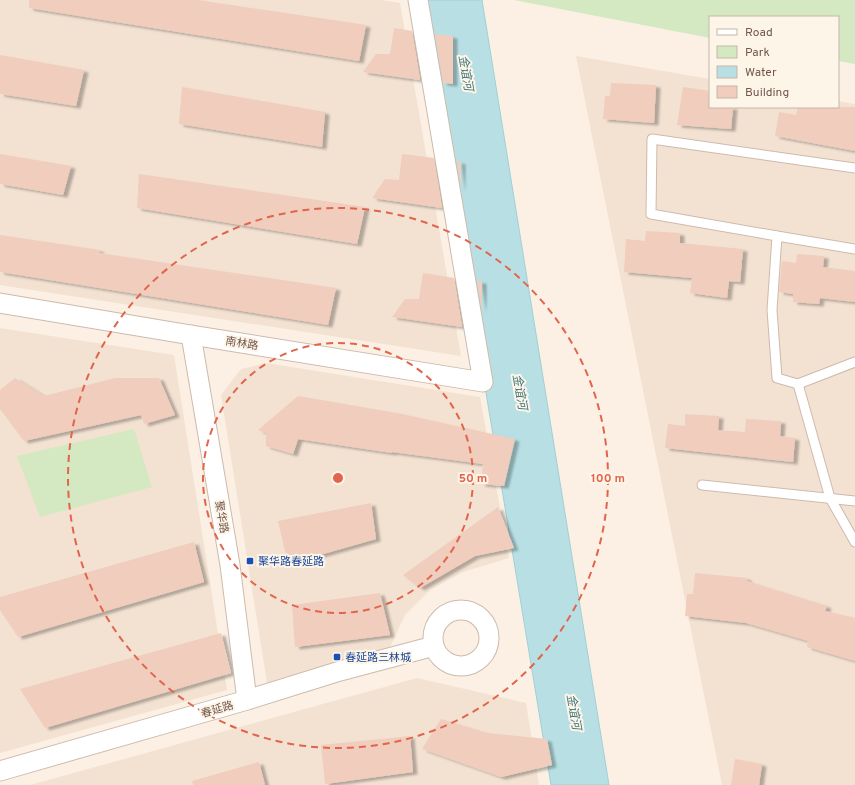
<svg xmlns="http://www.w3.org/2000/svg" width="855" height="785" font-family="Overpass,'Noto Sans SC',sans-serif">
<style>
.residential{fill:#f3e2d2}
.green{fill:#d4e8c2}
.water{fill:#b8e0e4;stroke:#9fd0d5}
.building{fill:#f0cdbc;filter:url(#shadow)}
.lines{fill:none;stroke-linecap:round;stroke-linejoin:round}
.lane-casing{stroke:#cebaad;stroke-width:11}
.street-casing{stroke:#cebaad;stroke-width:21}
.lane{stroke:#fff;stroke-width:9}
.street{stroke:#fff;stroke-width:19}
.ring{fill:none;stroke:#e1654c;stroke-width:2;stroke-dasharray:7 5}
.transit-dot{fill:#1a4fb4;stroke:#fef5e9;stroke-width:1.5}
.labels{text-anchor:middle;stroke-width:4;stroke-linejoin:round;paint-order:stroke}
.street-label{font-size:11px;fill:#72564a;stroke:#fef5e9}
.transit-label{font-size:11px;fill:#164399;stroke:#fef5e9;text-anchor:start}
.water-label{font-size:12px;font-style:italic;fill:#42777e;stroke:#fef5e9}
.centre{fill:#e1654c;stroke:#fef5e9;stroke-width:2}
.ring-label{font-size:12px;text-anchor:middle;font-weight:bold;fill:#e1654c;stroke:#fef5e9;stroke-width:4;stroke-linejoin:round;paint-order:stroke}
</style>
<defs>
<filter id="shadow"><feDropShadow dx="4.5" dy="2.5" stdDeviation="1" flood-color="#0004"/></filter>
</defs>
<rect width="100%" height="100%" fill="#fbf0e3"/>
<g class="residential">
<path d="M0 0H382L400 3 461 356 0 285Z"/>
<path d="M576 56 710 79V107H838V101L855 104V785H722Z"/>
<path d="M0 328 174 355 227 690 0 753Z"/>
<path d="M266 363 480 397 509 558 463 572 430 590 405 615 390 647 267 683 221 395 241 369Z"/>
<path d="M417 678 526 703 539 785H30Z"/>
</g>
<g class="green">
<path d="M514 0H855V64L838 61V17H710V38Z"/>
<path d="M134 429 152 487 40 517 17 456Z"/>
</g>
<path class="water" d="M421 0H482L609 785H551Z"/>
<g class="building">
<path d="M29 0H198L366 25 359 61 29 8Z"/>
<path d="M394 28 412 31 420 80 363 72 376 54H390Z"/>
<path d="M435 34 453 36V84L443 83Z"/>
<path d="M0 55 84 70 76 106 0 94Z"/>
<path d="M611 83 656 85 654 123 603 119 605 96H610Z"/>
<path d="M182 87 325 112 322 147 179 124Z"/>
<path d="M683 87 710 91V107H733L731 129 677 125Z"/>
<path d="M798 107H855V151L775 136 779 112 796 115Z"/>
<path d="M0 154 71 166 63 195 0 184Z"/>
<path d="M402 154 434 158 442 208 372 198 385 179 399 180Z"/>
<path d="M457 161 461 162V190Z"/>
<path d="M139 174 365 207 357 244 137 208Z"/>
<path d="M646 231 680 233V243L743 249 740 282 729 281 727 298 690 293 692 278 624 272 626 239 645 241Z"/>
<path d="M0 235 100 250 99 253 336 288 328 325 0 272Z"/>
<path d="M797 254 824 256 823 267 855 271V302L820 298 819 304 793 302V294L779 292 782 261 796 263Z"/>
<path d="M423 273 454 278 462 327 392 317 405 299H419Z"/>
<path d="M477 281H482V310Z"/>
<path d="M15 378 44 396 115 378H159L175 415 144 424 141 415 24 441 0 409V390Z"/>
<path d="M298 396 402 414 515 439 504 486 481 484 483 464 392 452V453L298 439 293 454 266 446V433L258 430Z"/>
<path d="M685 414 719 416 718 430 745 432 746 419 781 421 780 436 795 438 793 462 665 448 668 424 685 426Z"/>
<path d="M371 503 376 539 288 564 278 521Z"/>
<path d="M498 507 514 548 475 556 420 588 403 575Z"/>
<path d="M194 542 204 582 18 637 0 610V597Z"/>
<path d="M695 573 747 578V581L827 606 825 611 855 618V661L807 647 808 641 746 623 685 616 687 594H693Z"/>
<path d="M380 593 390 635 295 647 292 605Z"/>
<path d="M221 633 231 673 45 728 20 689Z"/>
<path d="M441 719 487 733 547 739 552 765 501 777 422 749Z"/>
<path d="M410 736 413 772 325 784 321 745Z"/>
<path d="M735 759 762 764 759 785H731Z"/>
<path d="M259 762 265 785H193L192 781Z"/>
</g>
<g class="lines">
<g class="lane-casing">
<g id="lane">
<path d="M855 168 652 139 651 214 777 236 855 249"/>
<path d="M777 236 772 310 777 378 798 384 855 362"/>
<path d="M798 384 830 498 855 542"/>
<path d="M702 485 855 501"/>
</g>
</g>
<g class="street-casing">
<g id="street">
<path d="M0 303 191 335 483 382 418 0"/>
<path d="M191 335 230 565 247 700"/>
<circle cx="461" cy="638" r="28"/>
<path d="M0 771 247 700 340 671 434 646"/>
</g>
</g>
<use href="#lane" class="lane"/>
<use href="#street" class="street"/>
</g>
<g class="ring">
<circle cx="338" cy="478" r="135"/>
<circle cx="338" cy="478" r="270"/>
</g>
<g class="transit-dot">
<rect x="246" y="557" width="8" height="8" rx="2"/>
<rect x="333" y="653" width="8" height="8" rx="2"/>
</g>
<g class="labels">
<g class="street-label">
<text transform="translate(242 343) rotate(9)" y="4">南林路</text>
<text transform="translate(222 517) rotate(80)" y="4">聚华路</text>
<text transform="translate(217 709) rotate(-16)" y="4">春延路</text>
</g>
<g class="transit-label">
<text x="258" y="565">聚华路春延路</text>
<text x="345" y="661">春延路三林城</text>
</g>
<g class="water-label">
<text transform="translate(466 73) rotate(80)" y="4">金谊河</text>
<text transform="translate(520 392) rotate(80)" y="4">金谊河</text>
<text transform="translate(574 712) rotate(80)" y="4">金谊河</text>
</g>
</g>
<circle cx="338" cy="478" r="6" class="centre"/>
<g class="ring-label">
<text x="473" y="482">50 m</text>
<text x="608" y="482">100 m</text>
</g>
<rect x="709" y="16" width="130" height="92" fill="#fef5e9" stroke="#c6b5a9"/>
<rect x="717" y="29" width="20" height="6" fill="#ffffff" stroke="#c6b5a9"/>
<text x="745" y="36" font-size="12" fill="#72564a">Road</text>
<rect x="717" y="46" width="20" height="12" fill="#d4e8c2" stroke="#c6b5a9"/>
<text x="745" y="56" font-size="12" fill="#72564a">Park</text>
<rect x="717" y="66" width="20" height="12" fill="#b8e0e4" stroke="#c6b5a9"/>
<text x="745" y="76" font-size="12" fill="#72564a">Water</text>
<rect x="717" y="86" width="20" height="12" fill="#f0cdbc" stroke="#c6b5a9"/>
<text x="745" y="96" font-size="12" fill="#72564a">Building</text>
</svg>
